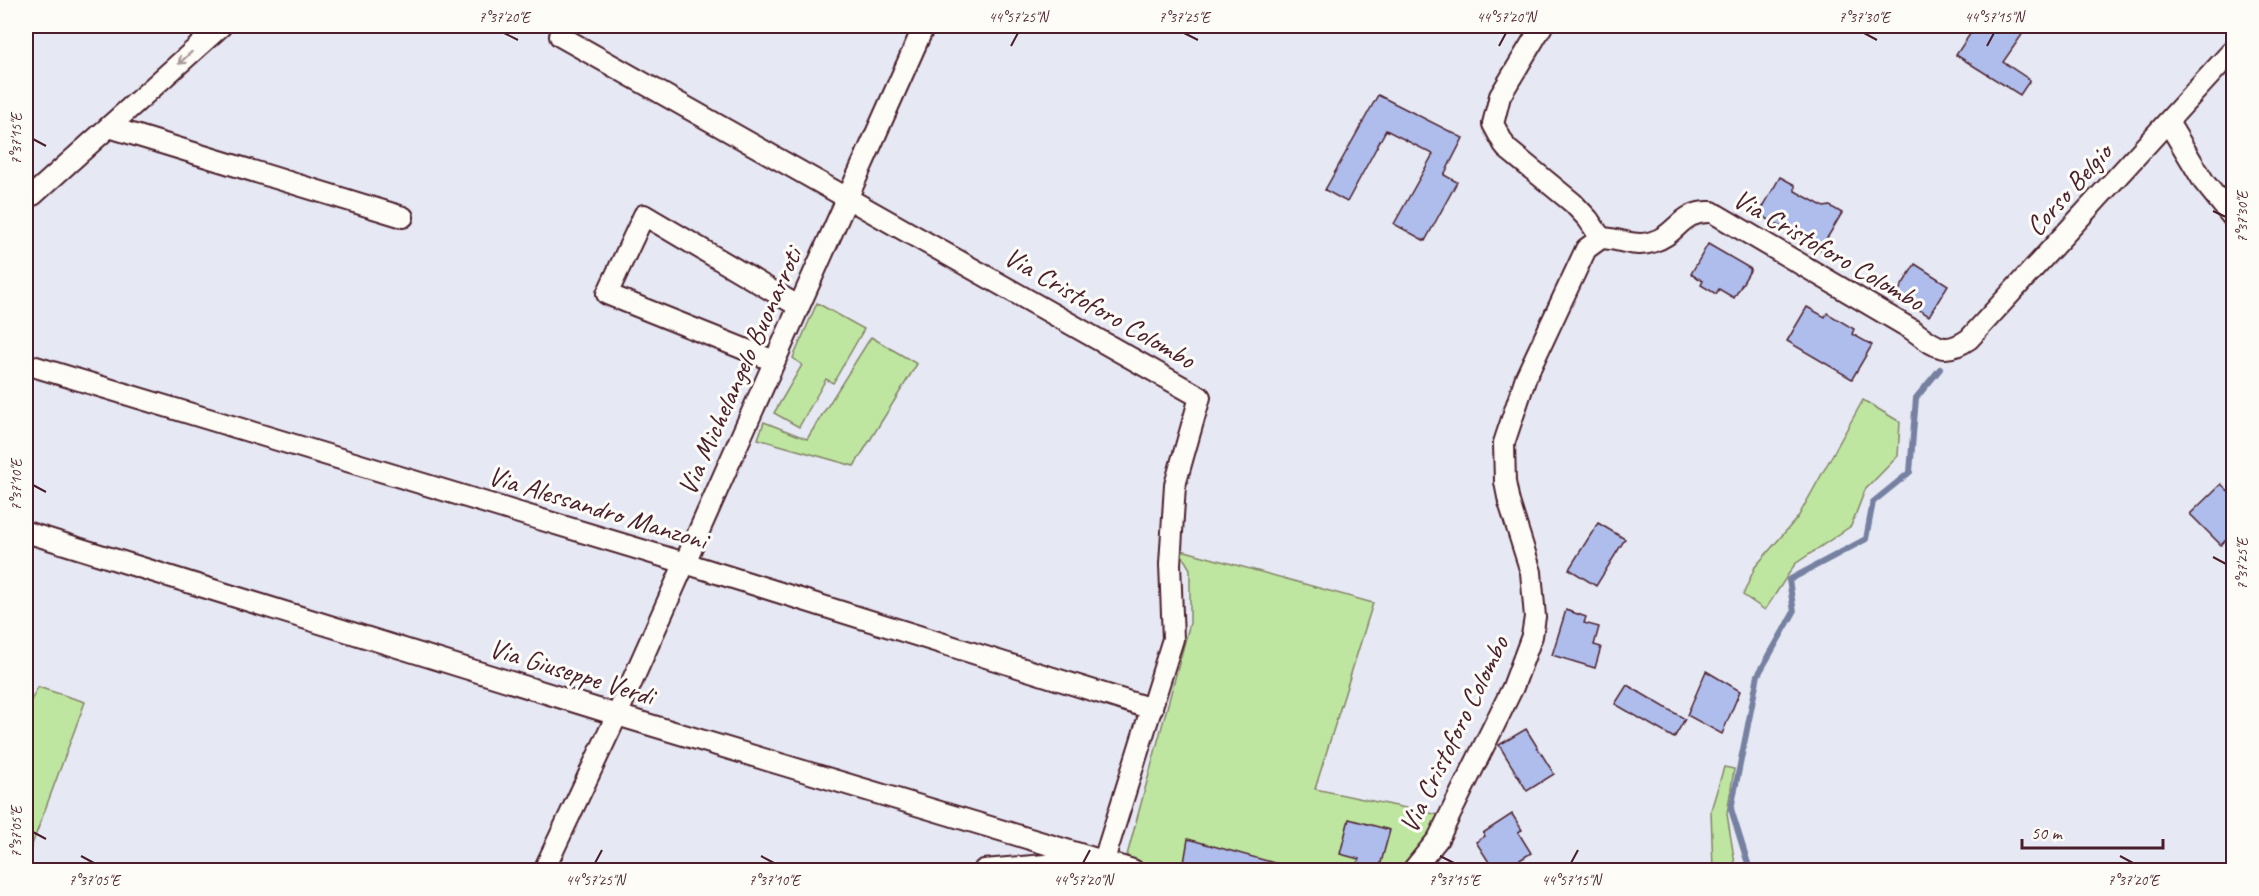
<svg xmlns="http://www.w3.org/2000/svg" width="2259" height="896" font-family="Caveat,sans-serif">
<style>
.green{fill:#bee6a1;stroke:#848266;stroke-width:1.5}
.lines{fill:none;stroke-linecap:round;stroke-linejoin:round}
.stream{stroke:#7681a1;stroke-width:6}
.building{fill:#afbded;stroke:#4a1f2b;stroke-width:1.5}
.street-casing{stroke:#4a1f2b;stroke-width:24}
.street{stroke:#fdfcf7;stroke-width:20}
.oneway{stroke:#ac999b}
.ticks{fill:none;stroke:#4a1f2b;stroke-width:2}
.labels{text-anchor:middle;stroke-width:6;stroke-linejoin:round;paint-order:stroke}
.street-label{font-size:28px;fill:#4a1f2b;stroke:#fdfcf7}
.neatline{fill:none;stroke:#4a1f2b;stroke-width:2}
.ticks-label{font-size:15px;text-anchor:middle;fill:#4a1f2b}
</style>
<rect width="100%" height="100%" fill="#e6e9f4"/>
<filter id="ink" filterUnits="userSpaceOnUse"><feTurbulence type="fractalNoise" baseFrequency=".0167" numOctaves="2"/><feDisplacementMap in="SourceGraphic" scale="12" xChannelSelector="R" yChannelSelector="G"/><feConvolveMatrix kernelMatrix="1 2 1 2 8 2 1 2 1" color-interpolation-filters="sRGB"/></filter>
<g filter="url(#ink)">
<g class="green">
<path d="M817 303 864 329 833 383 826 379 799 427 774 413 802 365 793 358Z"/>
<path d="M871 337 917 364 854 466 758 439 764 422 807 439Z"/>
<path d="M1863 400 1900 422 1898 456 1865 490 1851 526 1795 564 1765 610 1743 595 1755 567 1798 517Z"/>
<path d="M1178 549 1373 603 1315 789 1444 816 1419 852 1401 870H1156L1126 859 1190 623V569Z"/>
<path d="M38 687 85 702 26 861V710Z"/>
<path d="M1724 767 1734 769 1727 814 1736 870H1713L1711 810Z"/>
</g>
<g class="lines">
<path class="stream" d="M1750 870 1731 809 1758 675 1794 612 1789 580 1866 539 1873 502 1910 472 1916 398 1940 369"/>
</g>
<g class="building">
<path d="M1982 26H2028L2003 62 2030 80 2020 95 1956 55 1974 28 1978 31Z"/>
<path d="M1378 95 1463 138 1444 175 1457 182 1425 241 1394 224 1433 154 1386 130 1347 202 1325 190Z"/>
<path d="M1780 177 1795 185V191L1824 207 1830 206 1842 213 1820 250 1759 214Z"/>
<path d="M1708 244 1751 269 1734 298 1719 289 1716 294 1701 285 1703 281 1691 274Z"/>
<path d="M1915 264 1948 285 1929 316 1896 295Z"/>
<path d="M1807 307 1825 317 1827 313 1854 329 1852 334 1872 345 1852 379 1787 341Z"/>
<path d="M2221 484 2234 496V532L2221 545 2190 514Z"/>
<path d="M1598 523 1625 539 1596 586 1569 569Z"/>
<path d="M1566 610 1586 617 1584 623 1599 627 1594 645 1601 647 1595 668 1552 655Z"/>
<path d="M1706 671 1740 691 1722 734 1687 715Z"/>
<path d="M1627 685 1685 719 1674 738 1615 704Z"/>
<path d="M1526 729 1554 774 1527 791 1499 745Z"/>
<path d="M1512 814 1522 830 1518 832 1531 853 1504 870H1494L1476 842 1485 836 1483 833Z"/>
<path d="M1349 819 1390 830 1379 870 1357 866 1359 859 1340 854Z"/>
<path d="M1188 839 1285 866 1284 870H1189L1191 865 1184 863Z"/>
</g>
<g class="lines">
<g class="street-casing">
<g id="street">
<path d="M1542 26 1500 96 1493 124 1506 148 1573 203 1588 219 1601 238"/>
<path d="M560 36 1200 397 1175 485 1170 564 1173 639 1104 860"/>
<path d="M2168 122 2204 182 2234 219"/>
<path d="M109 127 403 217"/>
<path d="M26 197 33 195 221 26"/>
<path d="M774 361 607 294 644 215 798 306"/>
<path d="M26 364 685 563 1152 709"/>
<path d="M26 532 617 715 1133 870"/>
<path d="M544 870 617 715 924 26"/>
<path d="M984 870 1092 861"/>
<path d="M1413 870 1438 839 1513 687 1532 636 1535 617 1531 572 1509 502 1505 482 1504 443 1526 377 1586 249 1601 238C1618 238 1635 248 1652 242 1678 235 1680 210 1712 212L1911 329C1934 345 1943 357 1969 339L2234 49"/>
</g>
</g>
<use href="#street" class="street"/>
</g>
<defs><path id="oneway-shaft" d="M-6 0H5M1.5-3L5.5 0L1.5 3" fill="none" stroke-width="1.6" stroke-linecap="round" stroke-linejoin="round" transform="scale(1.5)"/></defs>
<use class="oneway" href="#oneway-shaft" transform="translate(185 58) rotate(138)"/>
</g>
<path class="ticks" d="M504 33 518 40M1184 33 1198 40M1864 33 1877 40M1011 46 1018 33M1499 46 1506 33M1987 46 1994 33M33 139 46 146M2213 211 2226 217M33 485 46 492M2213 557 2226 564M33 832 46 839M81 856 94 863M761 856 774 863M1440 856 1454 863M2120 856 2133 863M595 863 602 850M1083 863 1090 850M1571 863 1578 850"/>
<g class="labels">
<g class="street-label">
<text transform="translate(2068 189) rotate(-48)" y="10">Corso Belgio</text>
<text transform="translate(1829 249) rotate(30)" y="10">Via Cristoforo Colombo</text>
<text transform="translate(1100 307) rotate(30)" y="10">Via Cristoforo Colombo</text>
<text transform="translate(739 371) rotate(-66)" y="10">Via Michelangelo Buonarroti</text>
<text transform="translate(598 507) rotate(17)" y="10">Via Alessandro Manzoni</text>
<text transform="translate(572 671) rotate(17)" y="10">Via Giuseppe Verdi</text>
<text transform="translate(1453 734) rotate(-64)" y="10">Via Cristoforo Colombo</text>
</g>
</g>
<rect width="2259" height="896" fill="none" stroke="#fdfcf7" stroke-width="66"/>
<path d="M2022 839v9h141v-9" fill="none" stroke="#4a1f2b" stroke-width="3"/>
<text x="2031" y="839" font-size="18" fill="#4a1f2b" stroke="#fdfcf7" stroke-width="4.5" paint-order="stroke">50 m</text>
<rect x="33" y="33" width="2193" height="830" class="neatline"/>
<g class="ticks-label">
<text x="504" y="22">7°37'20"E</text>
<text x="1018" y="22">44°57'25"N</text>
<text x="1184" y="22">7°37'25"E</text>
<text x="1506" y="22">44°57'20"N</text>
<text x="1864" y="22">7°37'30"E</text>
<text x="1994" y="22">44°57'15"N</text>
<text transform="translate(16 139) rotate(-90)" y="5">7°37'15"E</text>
<text transform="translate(2242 217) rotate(-90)" y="5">7°37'30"E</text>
<text transform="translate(16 485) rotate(-90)" y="5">7°37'10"E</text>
<text transform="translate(2242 564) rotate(-90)" y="5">7°37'25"E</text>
<text transform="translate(16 832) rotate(-90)" y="5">7°37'05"E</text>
<text x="94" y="885">7°37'05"E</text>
<text x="595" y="885">44°57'25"N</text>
<text x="774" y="885">7°37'10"E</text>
<text x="1083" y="885">44°57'20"N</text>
<text x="1454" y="885">7°37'15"E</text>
<text x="1571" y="885">44°57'15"N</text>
<text x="2133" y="885">7°37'20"E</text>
</g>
</svg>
